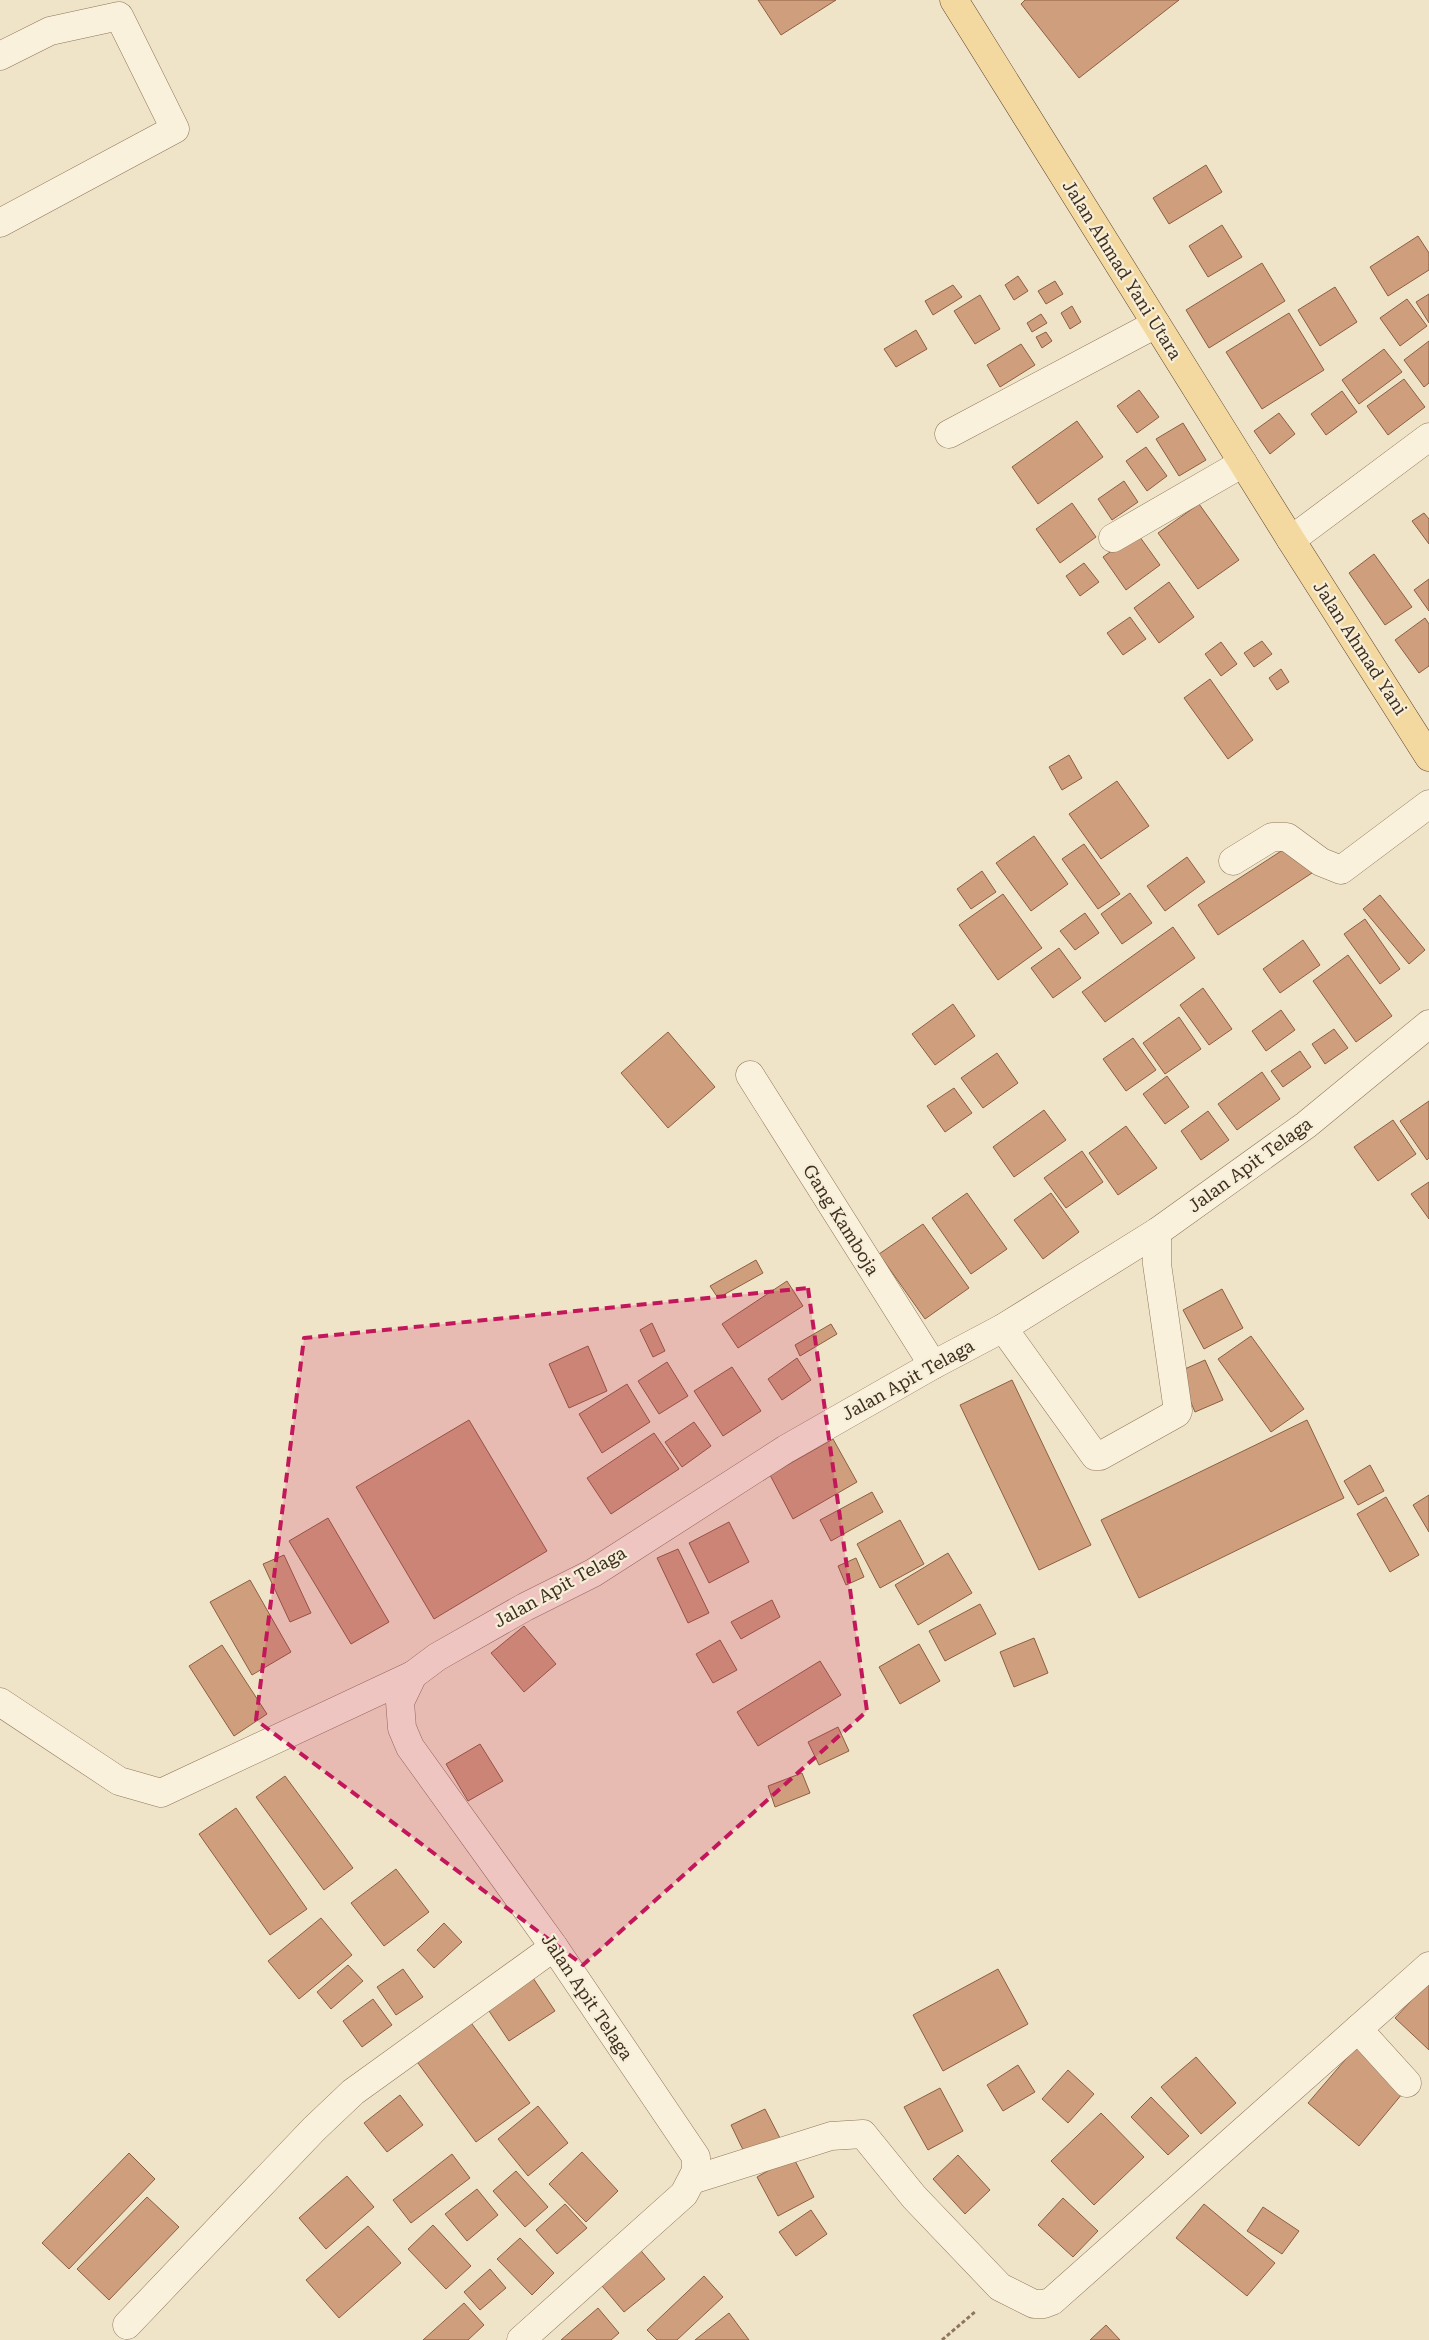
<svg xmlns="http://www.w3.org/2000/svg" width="1429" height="2340" font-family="'Roboto Serif',serif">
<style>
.building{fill:#cf9f7d;stroke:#8d5f41}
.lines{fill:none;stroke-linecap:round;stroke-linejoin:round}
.minor-casing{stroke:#8d765c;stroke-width:29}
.major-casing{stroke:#5b4430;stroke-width:29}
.path{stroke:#8d765c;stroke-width:3;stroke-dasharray:4 2.5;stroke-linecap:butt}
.minor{stroke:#faf1dc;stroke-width:28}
.major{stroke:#f3d9a0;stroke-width:28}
.marked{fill:#c2185b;fill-opacity:0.2;stroke:#c2185b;stroke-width:4;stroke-dasharray:10 6;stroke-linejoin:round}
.labels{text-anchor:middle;stroke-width:4.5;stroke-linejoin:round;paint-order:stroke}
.street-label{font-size:18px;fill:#3d2e20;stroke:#f7eed8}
</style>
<rect width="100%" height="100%" fill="#f0e4c8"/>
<g class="building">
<path d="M758 0H836L781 35Z"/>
<path d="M1025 0H1179L1079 78 1021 4Z"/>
<path d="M1206 165 1222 192 1169 224 1153 198Z"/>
<path d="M1222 225 1242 257 1208 277 1189 246Z"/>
<path d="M1418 236 1429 253V270L1388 296 1370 267Z"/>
<path d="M1262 263 1285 301 1209 348 1186 310Z"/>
<path d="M1018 276 1028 291 1014 300 1005 285Z"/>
<path d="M1055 281 1063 294 1046 304 1038 291Z"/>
<path d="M953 285 962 297 933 315 925 301Z"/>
<path d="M1335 287 1357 322 1320 346 1298 310Z"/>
<path d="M1429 294V323L1416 302Z"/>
<path d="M980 295 1000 329 975 344 954 311Z"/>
<path d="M1407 299 1427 326 1400 346 1380 318Z"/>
<path d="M1072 306 1081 322 1070 329 1061 313Z"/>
<path d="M1289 313 1324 370 1262 409 1226 352Z"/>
<path d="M1041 314 1047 323 1032 332 1027 323Z"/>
<path d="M916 330 927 349 896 367 884 349Z"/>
<path d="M1046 332 1052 341 1042 348 1036 337Z"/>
<path d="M1429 341V383L1424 387 1404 360Z"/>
<path d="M1021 344 1035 365 1000 387 987 365Z"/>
<path d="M1384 349 1402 372 1359 404 1342 380Z"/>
<path d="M1404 379 1425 407 1388 435 1367 406Z"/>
<path d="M1139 390 1159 417 1137 433 1117 406Z"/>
<path d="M1342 391 1357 412 1326 435 1311 414Z"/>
<path d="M1279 413 1295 434 1270 454 1254 431Z"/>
<path d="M1077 421 1103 457 1038 504 1012 467Z"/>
<path d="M1183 423 1206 460 1179 476 1156 439Z"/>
<path d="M1146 447 1167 476 1147 491 1126 461Z"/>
<path d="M1124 481 1138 502 1112 520 1098 499Z"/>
<path d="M1072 503 1096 537 1060 563 1036 529Z"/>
<path d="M1199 504 1239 560 1198 589 1158 533Z"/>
<path d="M1424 513 1429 519V544L1412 521Z"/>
<path d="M1137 533 1160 565 1126 590 1103 557Z"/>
<path d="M1374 554 1412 607 1385 625 1349 573Z"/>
<path d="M1084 563 1099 582 1080 596 1066 576Z"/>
<path d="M1429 579V611L1414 590Z"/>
<path d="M1169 582 1194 617 1159 643 1134 608Z"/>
<path d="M1130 617 1146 639 1123 655 1107 633Z"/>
<path d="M1425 618 1429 624V666L1419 673 1395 640Z"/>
<path d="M1262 641 1272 654 1254 667 1244 653Z"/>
<path d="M1221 642 1237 664 1221 676 1205 654Z"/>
<path d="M1281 669 1289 682 1277 690 1269 678Z"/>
<path d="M1210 679 1253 740 1228 759 1184 698Z"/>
<path d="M1069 755 1082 778 1062 790 1049 767Z"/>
<path d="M1117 781 1149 826 1101 859 1069 814Z"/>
<path d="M1034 836 1068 884 1031 911 996 863Z"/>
<path d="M1084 844 1120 894 1098 909 1062 859Z"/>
<path d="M1292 844 1312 873 1218 935 1198 905Z"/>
<path d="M1187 857 1205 882 1165 911 1147 886Z"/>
<path d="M982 871 996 892 971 909 957 889Z"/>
<path d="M1130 893 1152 923 1122 944 1101 914Z"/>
<path d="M1003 894 1042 948 998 980 959 925Z"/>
<path d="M1380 895 1425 950 1409 964 1363 909Z"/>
<path d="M1085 913 1099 933 1075 950 1060 931Z"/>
<path d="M1365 919 1400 969 1380 984 1344 934Z"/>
<path d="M1173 927 1195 958 1105 1022 1082 992Z"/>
<path d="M1303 940 1320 965 1280 993 1263 969Z"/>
<path d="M1059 948 1081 978 1053 998 1031 968Z"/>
<path d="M1348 955 1392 1016 1356 1042 1313 981Z"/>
<path d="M1203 988 1232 1029 1209 1045 1180 1005Z"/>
<path d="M953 1004 975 1036 935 1065 912 1034Z"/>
<path d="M1281 1010 1295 1030 1266 1051 1252 1031Z"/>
<path d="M1179 1017 1201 1049 1165 1074 1143 1043Z"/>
<path d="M1334 1029 1348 1048 1325 1064 1312 1044Z"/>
<path d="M668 1032 715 1087 668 1128 621 1073Z"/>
<path d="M1133 1038 1156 1070 1126 1091 1103 1059Z"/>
<path d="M1300 1051 1311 1067 1283 1087 1271 1071Z"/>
<path d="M997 1053 1018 1083 983 1108 961 1078Z"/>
<path d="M1262 1072 1280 1099 1237 1130 1218 1104Z"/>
<path d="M1167 1076 1189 1107 1165 1124 1143 1094Z"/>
<path d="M954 1088 972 1113 945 1132 927 1106Z"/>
<path d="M1429 1101V1158L1427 1160 1400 1121Z"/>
<path d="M1044 1110 1066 1140 1014 1177 993 1147Z"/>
<path d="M1208 1111 1229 1140 1201 1160 1181 1131Z"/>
<path d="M1393 1120 1416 1154 1378 1181 1354 1147Z"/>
<path d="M1126 1126 1157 1168 1118 1195 1089 1153Z"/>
<path d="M1082 1151 1103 1182 1066 1208 1044 1178Z"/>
<path d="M1429 1182V1219L1411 1194Z"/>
<path d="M967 1193 1007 1249 971 1274 932 1218Z"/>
<path d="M1051 1193 1079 1232 1043 1259 1014 1220Z"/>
<path d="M923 1224 969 1288 925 1319 879 1254Z"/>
<path d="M756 1260 763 1273 718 1298 710 1286Z"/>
<path d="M787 1281 803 1306 738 1348 722 1324Z"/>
<path d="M1222 1289 1243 1328 1204 1349 1183 1310Z"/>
<path d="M652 1323 665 1351 653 1357 640 1330Z"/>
<path d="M831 1324 837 1334 800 1356 795 1345Z"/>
<path d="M1251 1336 1304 1409 1271 1432 1218 1359Z"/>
<path d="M588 1346 607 1391 569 1408 549 1364Z"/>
<path d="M797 1358 811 1380 782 1400 768 1379Z"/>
<path d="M1205 1360 1223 1400 1195 1412 1178 1372Z"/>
<path d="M667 1362 688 1396 659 1414 638 1381Z"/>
<path d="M732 1367 761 1411 723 1436 694 1391Z"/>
<path d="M1012 1380 1091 1545 1039 1570 960 1405Z"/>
<path d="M627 1384 650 1422 602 1453 579 1414Z"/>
<path d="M469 1420 547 1551 434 1619 356 1487Z"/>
<path d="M1307 1420 1344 1498 1139 1598 1101 1520Z"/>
<path d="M694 1422 711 1446 682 1467 665 1442Z"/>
<path d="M654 1433 679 1469 611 1514 587 1478Z"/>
<path d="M833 1439 857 1482 793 1519 770 1475Z"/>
<path d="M1370 1465 1384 1491 1358 1505 1344 1481Z"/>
<path d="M872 1492 883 1512 831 1541 820 1520Z"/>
<path d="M1429 1495V1532L1413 1505Z"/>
<path d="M1386 1497 1419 1555 1390 1572 1357 1514Z"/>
<path d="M328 1518 389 1622 351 1644 289 1541Z"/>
<path d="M900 1520 924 1564 880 1588 857 1544Z"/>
<path d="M729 1522 749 1562 709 1583 689 1543Z"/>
<path d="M678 1549 709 1613 688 1623 657 1558Z"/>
<path d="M948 1553 972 1593 918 1625 895 1585Z"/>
<path d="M284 1555 311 1613 290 1622 263 1564Z"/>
<path d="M856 1558 864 1577 846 1585 838 1566Z"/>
<path d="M250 1580 291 1652 252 1675 210 1602Z"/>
<path d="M772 1600 780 1617 741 1639 731 1622Z"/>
<path d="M980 1604 996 1634 945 1661 929 1631Z"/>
<path d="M524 1626 556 1664 524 1692 491 1653Z"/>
<path d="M1034 1638 1048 1673 1014 1687 1000 1652Z"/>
<path d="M720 1640 737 1670 713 1683 696 1654Z"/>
<path d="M919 1644 940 1681 900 1704 879 1667Z"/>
<path d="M222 1645 267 1714 234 1736 189 1666Z"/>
<path d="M820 1661 841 1695 758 1746 737 1712Z"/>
<path d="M838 1727 849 1751 819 1765 808 1742Z"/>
<path d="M480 1744 503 1781 468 1801 446 1764Z"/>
<path d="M802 1773 810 1793 775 1807 768 1786Z"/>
<path d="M285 1776 353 1868 324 1890 256 1797Z"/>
<path d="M236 1808 307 1909 270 1935 199 1834Z"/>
<path d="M396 1869 429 1912 384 1946 351 1903Z"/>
<path d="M321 1918 352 1955 299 1999 268 1961Z"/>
<path d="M444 1923 462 1942 434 1968 417 1950Z"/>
<path d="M348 1965 363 1981 331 2009 317 1992Z"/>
<path d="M403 1969 423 1997 396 2015 377 1987Z"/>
<path d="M998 1969 1028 2024 943 2071 913 2015Z"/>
<path d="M533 1978 555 2011 509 2041 487 2008Z"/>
<path d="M1428 1983 1429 1984V2050L1395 2018Z"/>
<path d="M373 1999 392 2025 362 2047 343 2021Z"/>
<path d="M469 2020 530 2103 476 2142 415 2059Z"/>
<path d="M1357 2046 1407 2088 1359 2146 1308 2103Z"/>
<path d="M1196 2057 1236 2103 1201 2134 1161 2087Z"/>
<path d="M1018 2065 1035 2092 1003 2111 987 2085Z"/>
<path d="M1068 2070 1094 2094 1068 2123 1042 2099Z"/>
<path d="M940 2088 963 2131 928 2150 904 2107Z"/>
<path d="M400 2095 423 2125 387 2152 364 2123Z"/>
<path d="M1151 2097 1189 2136 1168 2155 1131 2117Z"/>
<path d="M538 2106 568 2143 528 2176 498 2139Z"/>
<path d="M765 2109 781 2140 746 2156 731 2125Z"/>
<path d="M1101 2113 1144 2157 1094 2205 1051 2161Z"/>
<path d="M582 2152 618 2191 586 2222 549 2184Z"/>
<path d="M129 2153 155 2179 69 2269 42 2243Z"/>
<path d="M452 2154 470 2178 411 2223 393 2200Z"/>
<path d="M958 2155 990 2190 965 2214 933 2179Z"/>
<path d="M793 2157 814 2197 778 2216 757 2177Z"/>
<path d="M516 2171 548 2207 525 2227 493 2191Z"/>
<path d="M347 2176 374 2207 326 2249 299 2218Z"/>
<path d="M477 2189 498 2215 467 2241 445 2214Z"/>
<path d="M147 2197 179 2227 109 2300 77 2269Z"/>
<path d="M1063 2198 1098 2231 1073 2257 1038 2225Z"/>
<path d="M565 2204 587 2228 557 2254 536 2230Z"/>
<path d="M1204 2204 1275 2263 1247 2296 1176 2238Z"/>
<path d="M1263 2207 1299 2231 1282 2254 1247 2231Z"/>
<path d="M811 2210 827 2234 796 2256 779 2232Z"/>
<path d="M433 2225 471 2266 446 2289 408 2249Z"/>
<path d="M368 2226 401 2263 339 2318 306 2280Z"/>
<path d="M520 2238 554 2273 532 2295 497 2259Z"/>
<path d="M637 2246 665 2279 624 2312 597 2280Z"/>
<path d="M490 2269 506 2288 480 2310 464 2292Z"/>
<path d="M704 2276 723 2297 677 2340H657L647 2330Z"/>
<path d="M464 2303 484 2325 468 2340H423Z"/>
<path d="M598 2308 619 2333 611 2340H561Z"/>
<path d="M729 2313 749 2340H695Z"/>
<path d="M1106 2325 1120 2340H1090Z"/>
</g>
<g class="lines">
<g class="minor-casing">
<g id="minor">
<path d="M0 56 50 31 119 16 175 129 0 223"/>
<path d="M949 434 1156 324"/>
<path d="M1113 538 1243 463"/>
<path d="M1291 540 1429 437"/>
<path d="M1233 861 1272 837H1287L1321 862 1341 870 1429 804"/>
<path d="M750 1075 933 1365"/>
<path d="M1003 1328 1095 1456H1100L1177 1413 1178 1411 1157 1264V1232"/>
<path d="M0 1702 119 1781 161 1793 413 1675"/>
<path d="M1358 2029 1407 2083"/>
<path d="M692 2180 831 2136 863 2134 914 2197 1000 2287 1034 2304H1044L1052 2301 1429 1966"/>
<path d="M127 2325 314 2129 353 2092 554 1947"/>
<path d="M521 2340 684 2194 696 2171V2157L554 1947 410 1747 402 1728 400 1702 413 1675 437 1657 525 1607 593 1573 786 1449 933 1365 1003 1328 1157 1232 1306 1125 1429 1024"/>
</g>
</g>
<g class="major-casing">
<path id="major" d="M954 0 1291 540 1429 757"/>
</g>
<path class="path" d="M942 2340 976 2311"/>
<use href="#minor" class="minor"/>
<use href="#major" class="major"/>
</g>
<path class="marked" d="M808 1288 867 1711 583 1965 256 1720 304 1338Z"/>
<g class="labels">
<g class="street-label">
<text transform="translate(1122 270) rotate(58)" y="6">Jalan Ahmad Yani Utara</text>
<text transform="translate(1360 648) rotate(57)" y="6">Jalan Ahmad Yani</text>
<text transform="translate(1250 1165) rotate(-36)" y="6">Jalan Apit Telaga</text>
<text transform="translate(841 1220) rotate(58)" y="6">Gang Kamboja</text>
<text transform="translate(908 1380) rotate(-29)" y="6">Jalan Apit Telaga</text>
<text transform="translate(560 1587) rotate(-29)" y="6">Jalan Apit Telaga</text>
<text transform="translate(587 1997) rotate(56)" y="6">Jalan Apit Telaga</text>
</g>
</g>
</svg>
